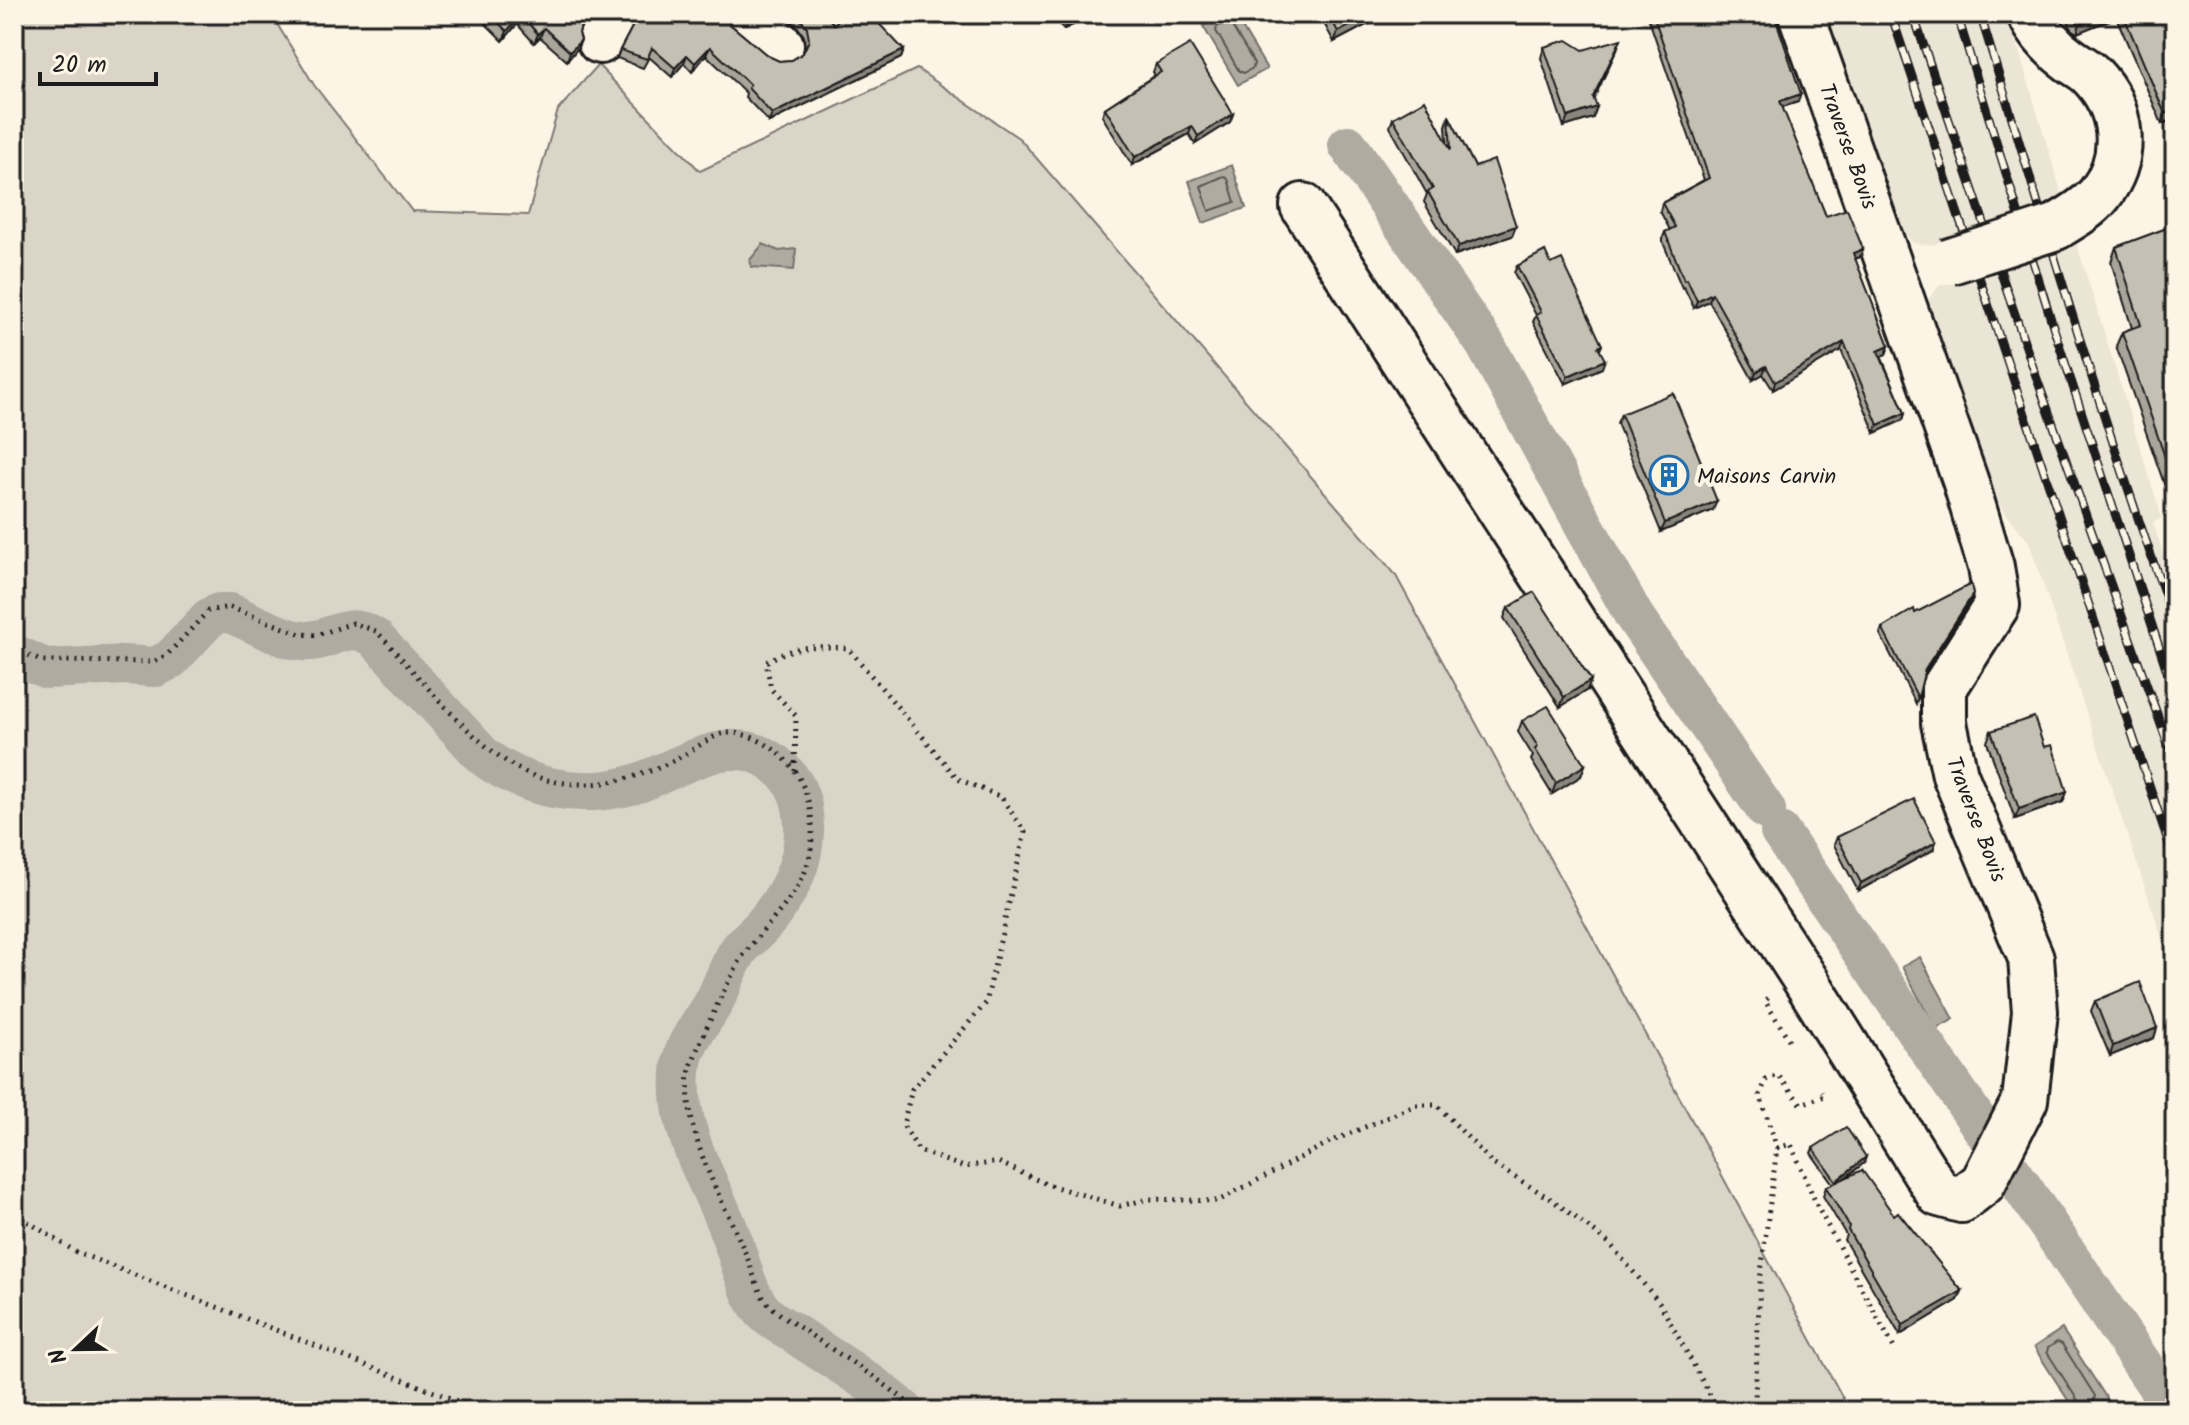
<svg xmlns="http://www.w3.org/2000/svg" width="2189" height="1425" font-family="Kalam,sans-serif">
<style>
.built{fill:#ebe5d6}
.green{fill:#dbd5c8;stroke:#7c7872;stroke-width:2}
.water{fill:#b0aba1;stroke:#75726c;stroke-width:2}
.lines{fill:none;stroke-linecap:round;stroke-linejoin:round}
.shore{stroke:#575551;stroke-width:2}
.canal{stroke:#b0aba1;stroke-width:40}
.minor-casing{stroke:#1c1c1c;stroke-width:50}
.path{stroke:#1c1c1c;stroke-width:5;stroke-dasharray:2 6;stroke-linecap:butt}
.minor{stroke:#fcf5e5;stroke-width:44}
.rail-casing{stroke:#1c1c1c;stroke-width:9}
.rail{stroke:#fcf5e5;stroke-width:6;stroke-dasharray:18;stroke-linecap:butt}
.minor-bridge-casing{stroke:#1c1c1c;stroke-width:50;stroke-linecap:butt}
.minor-bridge{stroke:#fcf5e5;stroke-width:44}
.wall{fill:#a9a59a;stroke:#1c1c1c;stroke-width:2}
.shaded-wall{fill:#89867d;stroke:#1c1c1c;stroke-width:2}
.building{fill:#c4c0b3;stroke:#1c1c1c;stroke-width:2}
.labels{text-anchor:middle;stroke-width:8;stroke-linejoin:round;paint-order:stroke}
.street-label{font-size:22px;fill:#1c1c1c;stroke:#fcf5e5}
.poi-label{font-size:22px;fill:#1c1c1c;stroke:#fcf5e5;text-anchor:start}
</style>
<rect width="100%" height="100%" fill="#fcf5e5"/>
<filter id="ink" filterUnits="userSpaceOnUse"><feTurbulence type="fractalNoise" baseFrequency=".0125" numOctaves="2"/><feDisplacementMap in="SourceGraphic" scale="16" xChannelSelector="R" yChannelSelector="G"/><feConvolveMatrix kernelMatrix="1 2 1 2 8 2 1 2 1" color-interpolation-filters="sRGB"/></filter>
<g filter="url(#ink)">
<path class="built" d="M1824 14H2008L2076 242 2162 518 2153 523 2175 587V977L2029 542 1973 472 1922 316 1930 297 1939 286 1951 280 1938 244 1921 245 1912 242 1896 223Z"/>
<path class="green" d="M14 14H271L314 85 412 211 528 215 558 110 598 65 700 171 917 69 1020 139 1395 574 1850 1411H14Z"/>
<g class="water">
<path d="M1224 14H1234L1267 69 1238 85 1203 26Z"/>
<path d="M1232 165 1246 208 1203 223 1189 181Z"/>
<path d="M763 244 779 251 796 249 794 270 752 267 750 260Z"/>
<path d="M1920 957 1954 1019 1936 1029 1902 967Z"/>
<path d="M2062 1329 2109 1402 2094 1411H2075L2034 1347Z"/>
</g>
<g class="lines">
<g class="shore">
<path d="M1225 22 1230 23 1254 63 1253 68 1244 73 1239 71 1216 31 1217 27Z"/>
<path d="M1224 176 1228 179 1235 202 1209 211 1201 186Z"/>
<path d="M2082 1411 2080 1404 2047 1352 2048 1348 2057 1342 2062 1344 2095 1396 2091 1411"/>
</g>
<g class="canal">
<path d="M1348 145 1485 344 1634 616 1766 810"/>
<path d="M14 654 47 669 125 665 156 667 171 659 209 618 219 613H230C252 622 279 638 302 641 331 644 344 618 375 638L484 757C527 789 580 799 632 785 679 771 727 729 774 763 792 776 801 793 803 814 809 856 791 892 764 924 756 933 746 941 739 950 729 964 723 984 715 1000 707 1016 694 1030 687 1046 679 1063 680 1088 682 1106 688 1150 713 1189 729 1231 739 1255 745 1288 761 1309 769 1320 785 1327 795 1334 828 1357 876 1384 905 1411"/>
<path d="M1780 832 1989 1138"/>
<path d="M2012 1172 2174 1411"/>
</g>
<g class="minor-casing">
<g id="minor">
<path d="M744 14 781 45"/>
<path d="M2030 14C2040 34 2053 48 2070 60 2077 65 2085 69 2091 75 2123 108 2129 156 2100 194 2089 208 2071 218 2056 227"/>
<path d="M600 41 613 14"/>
<path d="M1303 206 1803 976 1939 1194 1961 1200 1983 1183 2025 1100 2035 1012 2031 958 1955 775 1944 723V688L1997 605 1991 567 1965 480 1801 14"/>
</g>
</g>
<g class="path">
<path d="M14 649 41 661 155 662 168 654 208 611 229 607 300 634 317 635 353 623 376 631C420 675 486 767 547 780 594 791 641 779 682 756 695 749 713 734 727 733 753 732 777 749 793 768 802 780 809 800 811 815 819 883 781 905 745 953 734 967 690 1059 689 1075 683 1135 721 1196 744 1250 751 1265 755 1283 763 1297 771 1310 790 1321 802 1329 840 1356 884 1380 917 1411"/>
<path d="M795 771 796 716 771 689 766 662C797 644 814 646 848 648L958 779 1001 797 1025 832 986 1003 912 1089 903 1125 919 1151 964 1167 998 1162 1046 1184 1120 1206 1148 1199 1218 1201 1328 1143 1416 1105H1437L1493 1164 1551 1199 1609 1243 1659 1302 1719 1411"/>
<path d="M1768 998 1765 1001 1791 1043"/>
<path d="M1777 1148 1791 1144 1818 1208 1894 1348"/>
<path d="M14 1213 76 1252 483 1411"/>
<path d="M14 1257 25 1220"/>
<path d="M1758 1411 1755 1400 1760 1280 1777 1148 1760 1095 1766 1080 1778 1075 1801 1104 1825 1096 1822 1092"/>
</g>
<use href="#minor" class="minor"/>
<g class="rail-casing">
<g id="rail">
<path d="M1891 14 2175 862"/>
<path d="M1913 14 2037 379 2175 764"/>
<path d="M1957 14 2053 326 2175 695"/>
<path d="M1980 14C2043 217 2102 423 2175 623"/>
</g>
</g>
<use href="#rail" class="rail"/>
<g class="minor-bridge-casing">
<path id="minor-bridge" d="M1948 262 2056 227"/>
</g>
<use href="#minor-bridge" class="minor-bridge"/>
</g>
<g class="wall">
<path d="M476 14H584L579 33 581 40 577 49 567 61 540 37 534 43 517 24 503 41Z"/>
<path d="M637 14H724L731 25 768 56 779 61 792 60 803 53 805 47 804 36 797 26 783 14H824L834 24 904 50 901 58 769 122 745 97 746 93 706 55 692 72 684 63 672 77 649 57 643 68 617 58 620 50 636 20Z"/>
<path d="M1048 14H1097L1064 29Z"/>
<path d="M1319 14H1377L1374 21 1334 42Z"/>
<path d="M1649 14H1774L1798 102 1782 107 1826 216 1860 257 1855 259 1889 346 1886 354 1881 356 1905 413 1903 420 1875 433 1841 350 1773 390 1763 374 1753 380 1709 301 1694 308 1684 287 1682 288 1662 240 1665 232 1670 230 1660 211 1662 203 1704 180 1648 17Z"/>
<path d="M2059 14H2175V119L2162 124 2117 19V17L2077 33 2071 29 2066 14 2060 16Z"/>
<path d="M1544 47 1583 50 1617 49 1594 98 1593 118 1564 127 1541 58Z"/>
<path d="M1156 64 1233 114 1230 122 1195 144 1189 134 1132 165 1102 116 1105 108 1155 75 1153 72Z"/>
<path d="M1449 116 1475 167 1516 226 1512 236 1455 255 1424 202 1427 194 1390 127 1393 118 1447 141 1446 126Z"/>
<path d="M2175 225V544L2170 528 2175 515 2116 346 2122 332 2132 328 2111 262 2116 247Z"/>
<path d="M1551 264 1602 345 1600 350 1602 368 1565 384 1533 322 1536 315 1514 273 1517 266Z"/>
<path d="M1621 414 1713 510 1661 532 1617 423Z"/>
<path d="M1971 600 1924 673 1916 704 1880 634 1882 628Z"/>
<path d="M1508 608 1591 680 1587 690 1560 707 1504 618Z"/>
<path d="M1522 721 1585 765 1581 776 1552 794 1531 760 1533 756 1518 732Z"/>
<path d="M1991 731 2067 792 2063 802 2015 819 1987 742Z"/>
<path d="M1837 837 1933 850 1858 891 1834 845Z"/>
<path d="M2095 1001 2157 1028 2154 1038 2110 1056 2091 1011Z"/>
<path d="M1813 1148 1864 1163 1844 1179 1894 1215 1962 1291 1958 1300 1900 1335 1844 1240 1846 1235 1823 1196 1826 1187 1833 1184 1811 1153Z"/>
</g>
<g class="shaded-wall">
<path d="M1082 14H1097L1064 29 1067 21Z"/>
<path d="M1371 14H1377L1374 21 1334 42 1338 32Z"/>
<path d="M2105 14H2118L2117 17 2077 33 2080 24Z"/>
<path d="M521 15 517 24 503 41 507 31Z"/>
<path d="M544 28 540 37 534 43 538 34Z"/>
<path d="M1621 39 1617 49 1590 107 1593 97Z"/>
<path d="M581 40 577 49 567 61 570 52Z"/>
<path d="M710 47 706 55 692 72 695 63Z"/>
<path d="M904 50 901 58 769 122 772 114Z"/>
<path d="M687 55 684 63 672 77 675 68Z"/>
<path d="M1801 94 1798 102 1777 109 1780 101Z"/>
<path d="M1597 107 1593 118 1564 127 1568 117Z"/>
<path d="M2175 110V119L2162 124 2165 114Z"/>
<path d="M1233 114 1230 122 1195 144 1198 136Z"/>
<path d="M1192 126 1189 134 1132 165 1135 157Z"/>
<path d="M1516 226 1512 236 1455 255 1459 246Z"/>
<path d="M1863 249 1860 257 1850 261 1853 253Z"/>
<path d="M1712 293 1709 301 1694 308 1697 301Z"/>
<path d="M1844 342 1841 350 1773 390 1775 382Z"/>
<path d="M1889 346 1886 354 1876 359 1878 351Z"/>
<path d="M1605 360 1602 368 1565 384 1568 376Z"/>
<path d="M1766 366 1763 374 1753 380 1756 372Z"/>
<path d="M1905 413 1903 420 1875 433 1878 425Z"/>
<path d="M1717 501 1713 510 1661 532 1665 523Z"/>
<path d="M1973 594 1971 600 1923 675 1925 669Z"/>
<path d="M1591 680 1587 690 1560 707 1564 697Z"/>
<path d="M1585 765 1581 776 1552 794 1556 783Z"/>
<path d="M2067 792 2063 802 2015 819 2019 809Z"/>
<path d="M1936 842 1933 850 1858 891 1861 883Z"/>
<path d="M2157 1028 2154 1038 2110 1056 2113 1046Z"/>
<path d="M1866 1157 1864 1163 1834 1186 1836 1181Z"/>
<path d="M1962 1291 1958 1300 1900 1335 1903 1325Z"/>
</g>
<g class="building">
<path d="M489 14H584L579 33 581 40 570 52 544 28 538 34 521 15 507 31Z"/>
<path d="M639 14H724L731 25 768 56 779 61 792 60 803 53 809 40 807 27 796 14H824L834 24 845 14H870L904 50 772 114 748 88 750 85 710 47 695 63 687 55 675 68 652 48 647 59 620 50Z"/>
<path d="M1060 14H1082L1067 21Z"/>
<path d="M1329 14H1371L1338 32Z"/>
<path d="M1653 14H1774L1801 94 1780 101 1826 216 1847 209 1863 249 1853 253 1889 346 1878 351 1905 413 1878 425 1844 342 1775 382 1766 366 1756 372 1712 293 1697 301 1687 279 1684 280 1665 232 1675 227 1662 203 1709 178Z"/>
<path d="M2073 14H2105L2080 24 2075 20Z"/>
<path d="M2123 14H2175V110L2165 114Z"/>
<path d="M1621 39 1593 97 1597 107 1568 117 1544 47 1567 40 1583 50Z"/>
<path d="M1190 44 1233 114 1198 136 1192 126 1135 157 1105 108 1161 72 1156 64Z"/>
<path d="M1425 100 1451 150 1449 116 1475 167 1494 160 1516 226 1459 246 1428 192 1433 189 1393 118Z"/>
<path d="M2175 225V486L2122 332 2141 325 2116 247Z"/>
<path d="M1545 251 1551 264 1562 259 1602 345 1598 347 1605 360 1568 376 1536 315 1541 312 1517 266Z"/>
<path d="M1673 393 1717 501 1665 523 1621 414Z"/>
<path d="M1971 584 1973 594 1925 669 1918 698 1882 628 1914 609 1915 613Z"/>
<path d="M1534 592 1591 680 1564 697 1508 608Z"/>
<path d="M1548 706 1585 765 1556 783 1535 749 1538 747 1522 721Z"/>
<path d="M2034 717 2044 747 2052 745 2067 792 2019 809 1991 731Z"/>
<path d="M1914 799 1936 842 1861 883 1837 837Z"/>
<path d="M2140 982 2157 1028 2113 1046 2095 1001Z"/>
<path d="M1846 1127 1866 1157 1836 1181 1813 1148Z"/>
<path d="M1862 1170 1894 1215 1898 1212 1962 1291 1903 1325 1848 1230 1849 1226 1826 1187Z"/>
</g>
</g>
<defs>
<g id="building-ring" transform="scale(2)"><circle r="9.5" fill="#fcf5e5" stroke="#1f6fb2" stroke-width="1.5"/><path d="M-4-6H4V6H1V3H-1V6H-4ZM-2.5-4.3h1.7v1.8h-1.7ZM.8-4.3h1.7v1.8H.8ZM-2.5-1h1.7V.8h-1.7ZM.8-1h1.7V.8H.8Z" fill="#1f6fb2"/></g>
</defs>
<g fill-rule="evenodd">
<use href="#building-ring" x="1669" y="475"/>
</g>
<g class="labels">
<g class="street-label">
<text transform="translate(1849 146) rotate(70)" y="8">Traverse Bovis</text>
<text transform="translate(1977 819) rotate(69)" y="8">Traverse Bovis</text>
</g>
<g class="poi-label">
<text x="1697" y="483">Maisons Carvin</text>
</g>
</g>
<rect width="2189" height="1425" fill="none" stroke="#fcf5e5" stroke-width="48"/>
<rect x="24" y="24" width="2141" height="1377" fill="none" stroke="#1c1c1c" stroke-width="3" filter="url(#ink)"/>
<g transform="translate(76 1349) rotate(248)" stroke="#fcf5e5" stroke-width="6" paint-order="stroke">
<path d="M0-6L14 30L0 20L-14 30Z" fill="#1c1c1c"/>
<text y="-12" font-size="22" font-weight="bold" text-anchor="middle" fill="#1c1c1c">N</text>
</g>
<path d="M40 72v12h116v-12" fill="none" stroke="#1c1c1c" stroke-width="4"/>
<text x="52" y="72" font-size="24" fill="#1c1c1c" stroke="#fcf5e5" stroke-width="6" paint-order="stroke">20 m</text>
</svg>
